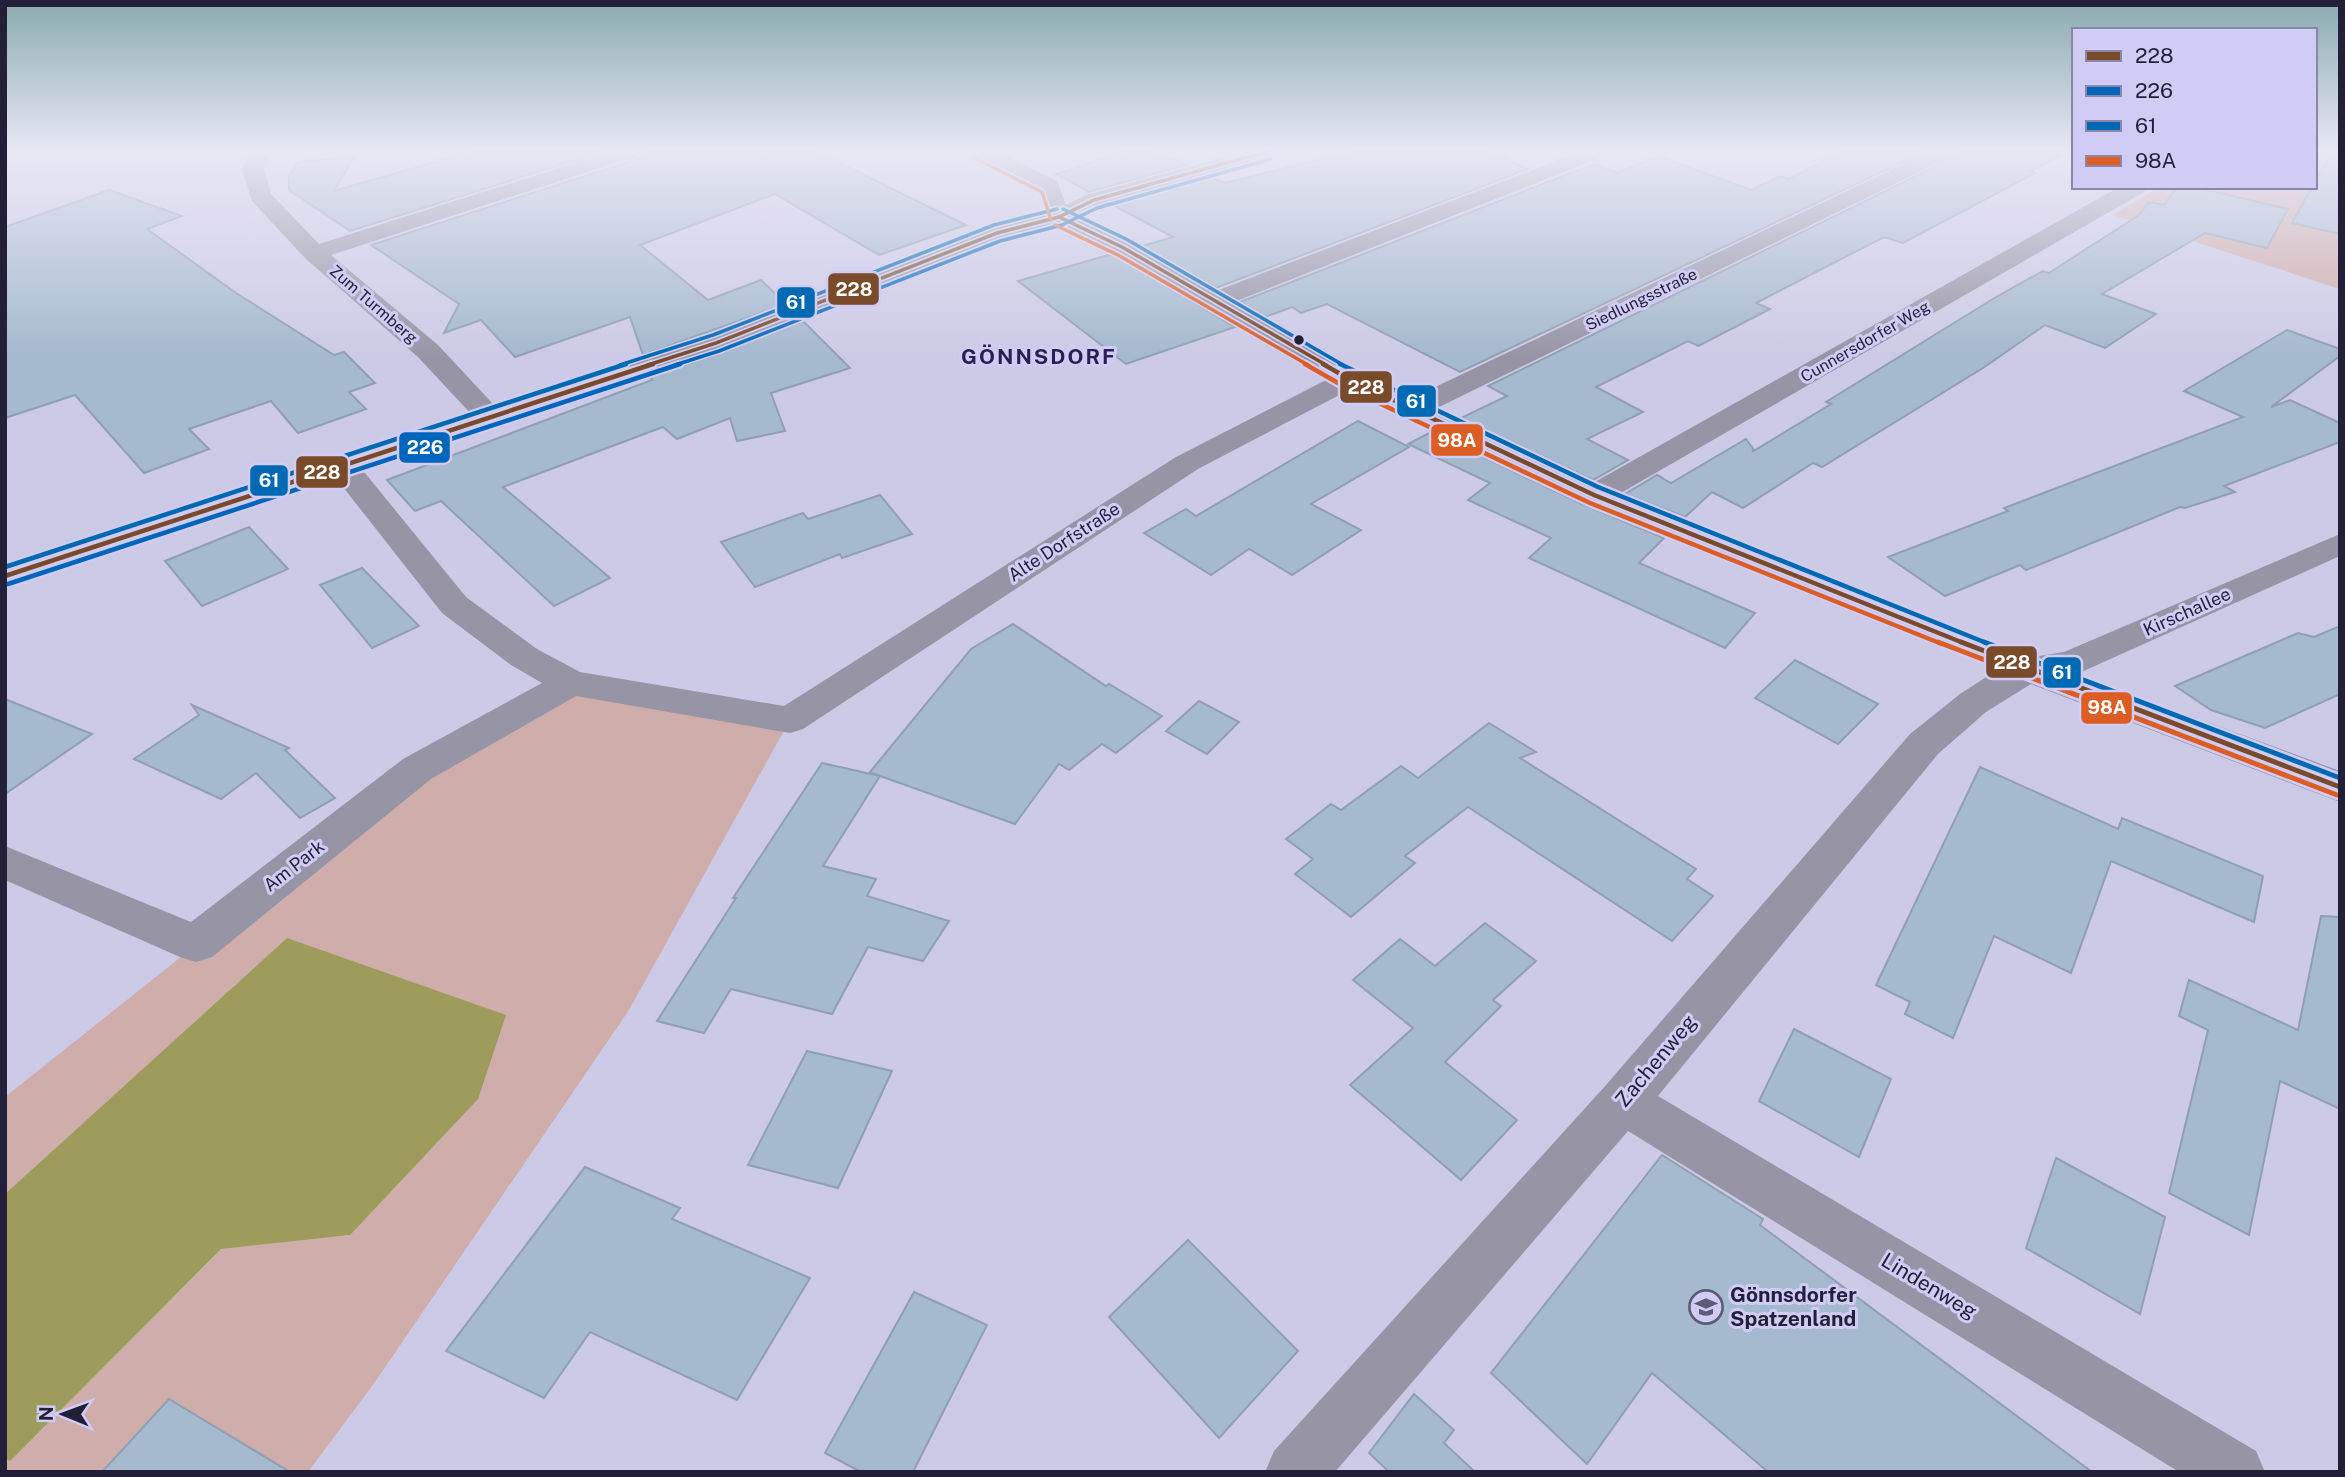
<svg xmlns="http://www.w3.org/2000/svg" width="2345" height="1477" font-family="'Public Sans',sans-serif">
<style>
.green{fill:#ceadaa}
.water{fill:#9d9c5c}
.building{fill:#a5b9cf;stroke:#909fb3;stroke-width:2}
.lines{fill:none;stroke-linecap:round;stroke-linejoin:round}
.minor{fill:#9795a5;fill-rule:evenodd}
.bus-1-far2-casing{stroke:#d0ccf6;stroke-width:7}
.bus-1-far1-casing{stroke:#d0ccf6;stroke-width:9}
.bus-1-casing{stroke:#d0ccf6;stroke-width:10}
.bus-2-far1-casing{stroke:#d0ccf6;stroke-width:7}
.bus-2-casing{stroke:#d0ccf6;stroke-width:9}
.bus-3-far2-casing{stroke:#d0ccf6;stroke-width:7}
.bus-3-far1-casing{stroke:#d0ccf6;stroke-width:9}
.bus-3-casing{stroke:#d0ccf6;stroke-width:10}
.bus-4-far2-casing{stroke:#d0ccf6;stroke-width:7}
.bus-4-far1-casing{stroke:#d0ccf6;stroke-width:9}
.bus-4-casing{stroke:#d0ccf6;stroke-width:10}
.bus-1-far2{stroke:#7a4b2a;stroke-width:3.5}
.bus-1-far1{stroke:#7a4b2a;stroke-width:4.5}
.bus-1{stroke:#7a4b2a;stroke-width:5}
.bus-2-far1{stroke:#0065bd;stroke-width:3.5}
.bus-2{stroke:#0065bd;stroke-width:4.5}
.bus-3-far2{stroke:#0069b4;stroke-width:3.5}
.bus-3-far1{stroke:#0069b4;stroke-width:4.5}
.bus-3{stroke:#0069b4;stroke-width:5}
.bus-4-far2{stroke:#dd5e24;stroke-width:3.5}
.bus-4-far1{stroke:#dd5e24;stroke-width:4.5}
.bus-4{stroke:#dd5e24;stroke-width:5}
.bus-dot{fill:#231f39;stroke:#d0ccf6;stroke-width:2.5}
.labels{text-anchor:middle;stroke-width:6;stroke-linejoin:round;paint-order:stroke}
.far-street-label{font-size:16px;fill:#231f39;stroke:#d0ccf6}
.street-label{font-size:18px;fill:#231f39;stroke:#d0ccf6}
.far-district-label{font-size:21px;font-weight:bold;letter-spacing:2px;fill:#2b1e55;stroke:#d0ccf6}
.near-street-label{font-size:21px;fill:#231f39;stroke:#d0ccf6}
.near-poi-label{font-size:21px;font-weight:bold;fill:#231f39;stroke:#d0ccf6;text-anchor:start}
.line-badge{stroke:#d0ccf6;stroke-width:2.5}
.badge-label{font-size:19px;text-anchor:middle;font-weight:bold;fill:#fff}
</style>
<rect width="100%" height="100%" fill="#cdcae7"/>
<g class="green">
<path d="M2315 151H2340V289L2113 215 2160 187H2315Z"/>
<path d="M571 683 790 720 629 1010 375 1382 308 1472H5V1458L10 1460 221 1249 350 1235 287 938 5 1194V1097L417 769Z"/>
</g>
<path class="water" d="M287 938 506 1015 478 1099 350 1235 221 1249 10 1461 5 1458V1194Z"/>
<g class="building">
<path d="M473 151H605L350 231 289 190V175L298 162 354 157 334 191Z"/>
<path d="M646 151H816L966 225 879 255 775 194 640 245 708 300 761 280 786 304 643 355 630 317 515 357 481 320 444 333 459 304 371 245 641 158Z"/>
<path d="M1126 151H1155L1186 165 1089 192 1056 174Z"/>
<path d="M1353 151H1486L1528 169 1216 288 1142 246 1173 237 1113 205 1210 177 1225 183Z"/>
<path d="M1842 151H1926L1460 372 1327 304 1301 313 1292 307 1265 317 1240 302 1594 164 1617 173 1659 156 1751 190 1781 176 1789 179Z"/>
<path d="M1960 151H2070L2031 171 2035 173 1903 243 1884 237 1756 303 1770 309 1702 344 1698 346 1688 341 1596 387 1643 412 1587 439 1628 460 1593 480 1461 418 1507 396 1488 386 1955 157Z"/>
<path d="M2333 151H2340V234L2292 223 2312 187H2315V182Z"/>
<path d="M2177 187H2195L2288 209 2267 248 2205 233 2102 294 2156 314 2105 348 2045 325 1983 368 1822 467 1813 463 1743 508 1712 492 1685 517 1625 494 1657 475 1671 483 1746 439 1754 450 1752 452 1831 404 1826 402 1996 297 2043 271 2049 273 2139 215 2149 202 2164 205Z"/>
<path d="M109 190 182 216 147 229 236 293 334 355 344 352 375 383 349 392 366 409 298 433 271 401 189 429 209 449 144 473 75 395 5 418V227Z"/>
<path d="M1112 254H1113L1235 327 1126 364 1018 281Z"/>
<path d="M803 321 850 368 771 393 785 431 737 441 730 418 677 439 663 427 503 487 610 578 554 606 441 501 415 511 387 480 652 380 651 376 726 351Z"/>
<path d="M2287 330 2340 349V356L2271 407 2290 400 2340 423V442L2224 486 2235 492 2185 508 2180 507 2026 570 2020 565 1945 596 1888 557 2008 511 2004 508 2243 417 2184 391Z"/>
<path d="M1358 421 1409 447 1311 504 1361 530 1292 575 1249 549 1211 575 1144 533 1186 509 1196 516Z"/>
<path d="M1431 432 1582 504 1664 538 1639 563 1755 613 1725 648 1529 558 1551 538 1468 500 1490 483 1408 444Z"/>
<path d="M880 495 912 534 842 558 840 554 755 587 721 542 803 513 808 519Z"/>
<path d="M249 527 288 569 202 606 165 561Z"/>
<path d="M362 568 419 626 372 648 320 585Z"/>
<path d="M1013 624 1106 686 1109 684 1162 716 1116 753 1102 744 1069 770 1059 764 1015 824 880 776 823 866 876 879 867 896 949 921 923 961 868 947 832 1014 731 989 704 1033 657 1021 736 898H733L822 763 880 776 870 772 971 649Z"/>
<path d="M2340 626V694L2265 728 2211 710 2175 686 2298 633 2314 637Z"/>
<path d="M1795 660 1878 704 1838 744 1755 698Z"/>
<path d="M5 699 92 734 5 794Z"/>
<path d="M1199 701 1239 722 1207 754 1166 731Z"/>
<path d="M192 705 289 748 285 750 335 798 300 818 256 773 221 799 134 759 199 715Z"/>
<path d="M1489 723 1536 752 1520 758 1696 869 1687 879 1713 896 1672 941 1468 807 1405 856 1415 863 1351 917 1295 874 1313 859 1286 839 1331 804 1341 810 1401 766 1418 778Z"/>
<path d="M1980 767 2118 829 2122 818 2263 876 2254 922 2111 861 2071 973 1994 936 1953 1038 1905 1014 1910 1002 1876 985Z"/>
<path d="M2321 916 2340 917V1109L2280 1081 2249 1235 2169 1193 2208 1030 2179 1016 2189 980 2298 1030Z"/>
<path d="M1485 923 1536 961 1493 1000 1501 1006 1445 1062 1517 1120 1461 1180 1350 1085 1413 1028 1353 980 1400 939 1435 966Z"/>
<path d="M1794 1029 1891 1079 1859 1157 1759 1101Z"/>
<path d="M807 1051 892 1071 838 1188 748 1165Z"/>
<path d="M1662 1155 1763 1219 1760 1225 2092 1472H1768L1652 1373 1587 1464 1491 1373Z"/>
<path d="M2056 1158 2165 1217 2140 1314 2026 1248Z"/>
<path d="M585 1167 680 1208 672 1219 810 1278 737 1400 590 1332 544 1398 446 1351Z"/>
<path d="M1188 1240 1298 1351 1219 1438 1109 1317Z"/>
<path d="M914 1292 987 1325 913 1472H861L825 1453Z"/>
<path d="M1414 1394 1454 1430 1444 1443 1475 1472H1389L1369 1453Z"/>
<path d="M169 1399 290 1472H102Z"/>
</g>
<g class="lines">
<path class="minor" d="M252 151H272L264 169 271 194 319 244 613 151H643L640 155 331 255 438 345 495 406 707 337 989 228 1046 213 1039 190 973 155 970 151H996L1057 181 1066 205 1086 195 1247 151H1279L1276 155 1102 205 1077 217 1130 242 1216 291 1582 151H1610L1607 155 1234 302 1359 373 1412 398 1931 151H1957L1954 155 1435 409 1593 483 2119 187H2147L2144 192 1619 494 2033 657 2064 652 2340 534V556L2077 674 2340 771V802L2031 684 1986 712 1938 754 1658 1096 2256 1451 2265 1472H2179L1628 1131 1335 1472H1265L1274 1451 1606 1085 1910 734 1960 694 1997 670 1583 502 1349 390 1198 469 803 729 790 733 576 696 431 779 212 957 196 962 180 957 5 880V846L191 922 403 759 542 683 511 665 442 613 343 487 339 480 341 476 5 586V565L471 414 418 357 305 258 252 201 242 169ZM1057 225 1114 252 1328 379 1176 457 784 706 580 672 537 649 466 597 365 473 356 471 725 349 1005 238Z"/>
<g class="bus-1-far2-casing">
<g id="bus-1-far2">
<path d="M1059 217 1122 247 1326 365"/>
<path d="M648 365 716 343 997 233 1059 217 1094 200 1269 151"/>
</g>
</g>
<g class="bus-1-far1-casing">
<g id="bus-1-far1">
<path d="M1323 364 1349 379 1594 495 1966 644"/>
<path d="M5 576 653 364"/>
</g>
</g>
<g class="bus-1-casing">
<path id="bus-1" d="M1961 642 2340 787"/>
</g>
<g class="bus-2-far1-casing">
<path id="bus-2-far1" d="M675 365 719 351 1000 241 1062 225 1097 208 1271 159"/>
</g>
<g class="bus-2-casing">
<path id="bus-2" d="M8 584 680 364"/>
</g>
<g class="bus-3-far2-casing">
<g id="bus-3-far2">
<path d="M1063 209 1126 239 1343 365"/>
<path d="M620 365 713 335 994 225 1057 209"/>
</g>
</g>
<g class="bus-3-far1-casing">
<g id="bus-3-far1">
<path d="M1340 364 1598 487 1989 644"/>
<path d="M5 567 626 364"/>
</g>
</g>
<g class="bus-3-casing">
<path id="bus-3" d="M1984 642 2340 778"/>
</g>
<g class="bus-4-far2-casing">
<g id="bus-4-far2">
<path d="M976 159 1042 192 1051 220"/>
<path d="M1055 225 1118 255 1308 365"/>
</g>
</g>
<g class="bus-4-far1-casing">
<path id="bus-4-far1" d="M1305 364 1345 387 1590 503 1942 644"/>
</g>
<g class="bus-4-casing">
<path id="bus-4" d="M1938 642 2337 795"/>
</g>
<use href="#bus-1-far2" class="bus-1-far2"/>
<use href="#bus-1-far1" class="bus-1-far1"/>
<use href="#bus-1" class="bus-1"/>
<use href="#bus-2-far1" class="bus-2-far1"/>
<use href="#bus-2" class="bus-2"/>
<use href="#bus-3-far2" class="bus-3-far2"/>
<use href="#bus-3-far1" class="bus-3-far1"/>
<use href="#bus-3" class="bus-3"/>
<use href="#bus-4-far2" class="bus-4-far2"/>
<use href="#bus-4-far1" class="bus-4-far1"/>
<use href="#bus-4" class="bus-4"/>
</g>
<linearGradient id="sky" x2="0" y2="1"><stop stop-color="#8aaab0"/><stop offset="0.42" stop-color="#e8e7f4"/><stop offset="1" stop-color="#e8e7f4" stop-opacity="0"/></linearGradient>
<rect width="2345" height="357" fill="url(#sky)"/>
<defs>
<g id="school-ring" transform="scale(1.75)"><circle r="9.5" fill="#d0ccf6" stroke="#5e5b76" stroke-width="1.5"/><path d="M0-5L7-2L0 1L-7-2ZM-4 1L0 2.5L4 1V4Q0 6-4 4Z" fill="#5e5b76"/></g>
</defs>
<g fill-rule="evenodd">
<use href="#school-ring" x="1706" y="1307"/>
</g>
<circle class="bus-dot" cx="1299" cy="340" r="6"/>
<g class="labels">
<g class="far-street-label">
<text transform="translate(1641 299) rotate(-26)" y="6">Siedlungsstraße</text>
<text transform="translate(374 304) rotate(41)" y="6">Zum Turmberg</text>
<text transform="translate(1865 341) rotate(-30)" y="6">Cunnersdorfer Weg</text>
</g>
<g class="street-label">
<text transform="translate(1064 542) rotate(-33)" y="6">Alte Dorfstraße</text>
<text transform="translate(2187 612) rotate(-24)" y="6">Kirschallee</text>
<text transform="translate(294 866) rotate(-38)" y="6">Am Park</text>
</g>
<g class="far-district-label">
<text x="1039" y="364">GÖNNSDORF</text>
</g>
<g class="near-street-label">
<text transform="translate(1656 1061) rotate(-50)" y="7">Zachenweg</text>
<text transform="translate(1929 1286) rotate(31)" y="7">Lindenweg</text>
</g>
<g class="near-poi-label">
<text x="1730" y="1302">Gönnsdorfer<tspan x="1730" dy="24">Spatzenland</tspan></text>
</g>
</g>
<g class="line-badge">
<rect x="827" y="272" width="53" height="34" rx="7" fill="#7a4b2a"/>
<rect x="776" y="286" width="40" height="33" rx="7" fill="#0069b4"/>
<rect x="1339" y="370" width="54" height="34" rx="7" fill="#7a4b2a"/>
<rect x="1396" y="384" width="41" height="34" rx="7" fill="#0069b4"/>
<rect x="1430" y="423" width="54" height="34" rx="7" fill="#dd5e24"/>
<rect x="398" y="431" width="53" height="33" rx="7" fill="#0065bd"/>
<rect x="295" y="455" width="54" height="34" rx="7" fill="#7a4b2a"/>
<rect x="249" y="464" width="40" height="33" rx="7" fill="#0069b4"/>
<rect x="1985" y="645" width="53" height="34" rx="7" fill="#7a4b2a"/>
<rect x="2042" y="656" width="40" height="33" rx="7" fill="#0069b4"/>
<rect x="2080" y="691" width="53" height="34" rx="7" fill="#dd5e24"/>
</g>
<g class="badge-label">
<text x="854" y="296">228</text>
<text x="796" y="309">61</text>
<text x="1366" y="394">228</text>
<text x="1416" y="408">61</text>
<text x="1457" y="447">98A</text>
<text x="425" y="454">226</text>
<text x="322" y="479">228</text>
<text x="269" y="487">61</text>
<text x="2012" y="669">228</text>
<text x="2062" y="679">61</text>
<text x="2107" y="714">98A</text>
</g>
<rect width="2345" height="1477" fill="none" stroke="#231f39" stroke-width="14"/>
<rect x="2072" y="28" width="245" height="161" fill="#d0ccf6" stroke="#8b87aa" stroke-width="2"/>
<rect x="2086" y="51" width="35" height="10" fill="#7a4b2a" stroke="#8b87aa" stroke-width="2"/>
<text x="2135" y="63" font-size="21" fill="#231f39">228</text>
<rect x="2086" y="86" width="35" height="10" fill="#0065bd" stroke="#8b87aa" stroke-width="2"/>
<text x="2135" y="98" font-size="21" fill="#231f39">226</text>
<rect x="2086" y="121" width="35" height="10" fill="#0069b4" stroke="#8b87aa" stroke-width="2"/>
<text x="2135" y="133" font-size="21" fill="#231f39">61</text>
<rect x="2086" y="156" width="35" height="10" fill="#dd5e24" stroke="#8b87aa" stroke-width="2"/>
<text x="2135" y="168" font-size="21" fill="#231f39">98A</text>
<g transform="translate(63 1414) rotate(271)" stroke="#d0ccf6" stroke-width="5" paint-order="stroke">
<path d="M0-5L12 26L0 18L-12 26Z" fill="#231f39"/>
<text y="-10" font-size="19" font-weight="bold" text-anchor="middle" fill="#231f39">N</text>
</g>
</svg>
